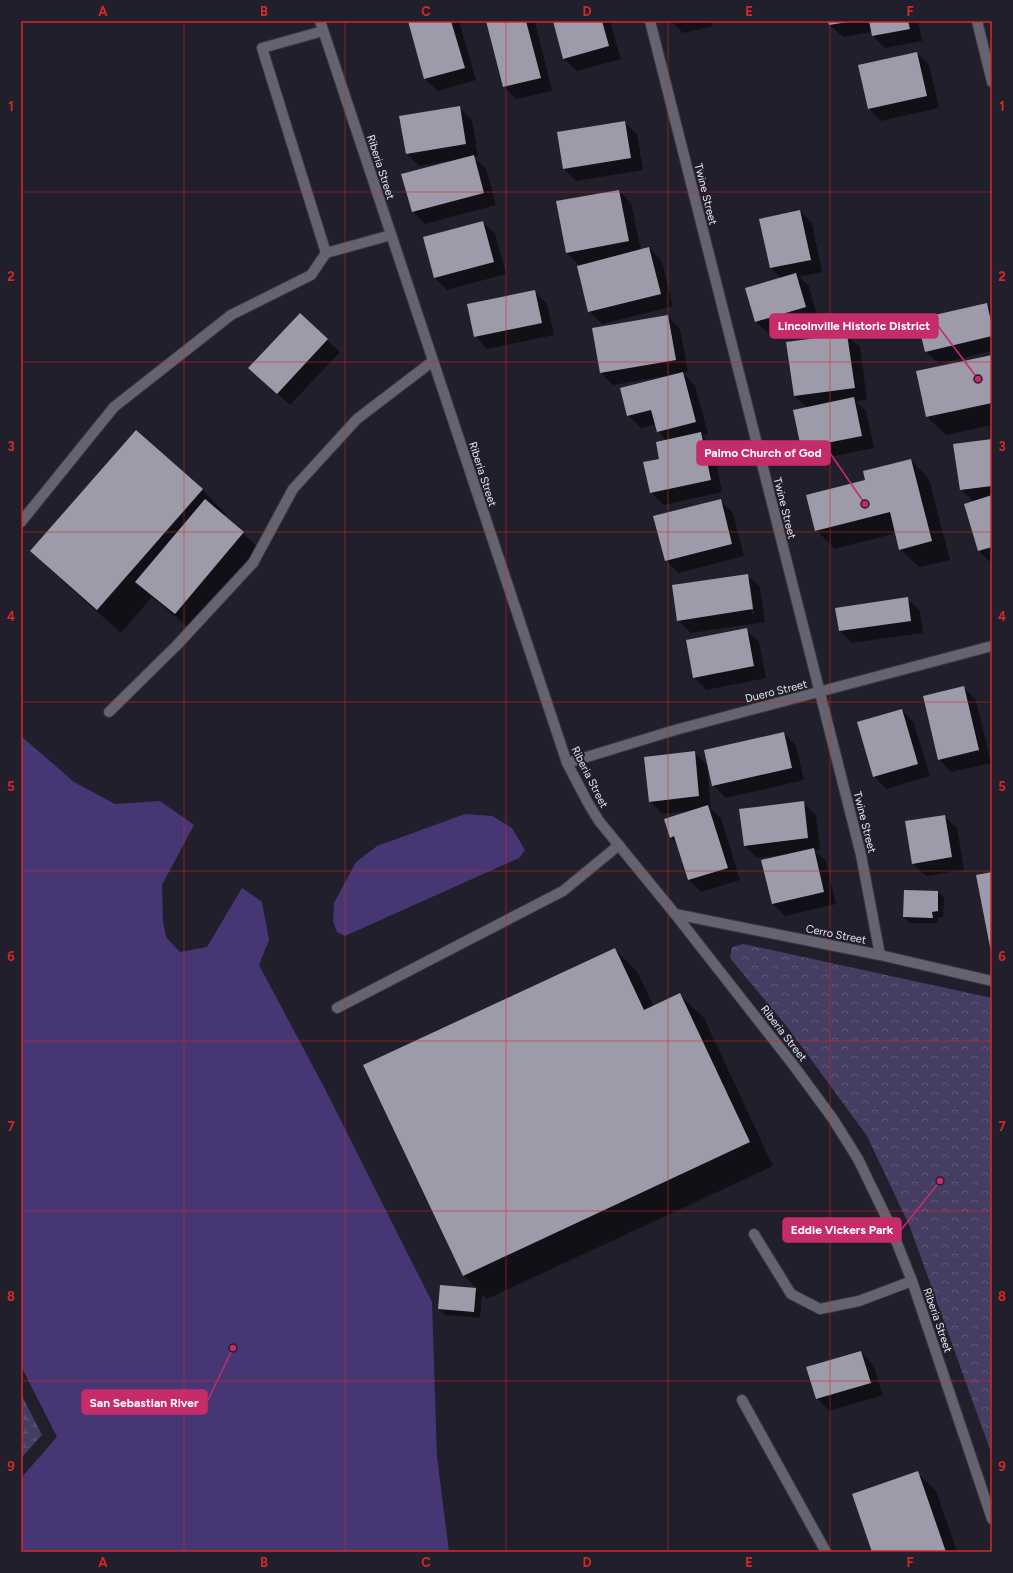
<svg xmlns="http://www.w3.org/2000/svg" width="1013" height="1573" font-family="Figtree,sans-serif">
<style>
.forest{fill:url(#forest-crowns)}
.wetland{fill:url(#wetland-marsh)}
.water{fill:#473674}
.shadow{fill:#0007;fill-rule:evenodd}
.building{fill:#9d9aaa}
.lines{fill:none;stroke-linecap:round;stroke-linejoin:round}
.service-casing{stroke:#3b3943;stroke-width:12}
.minor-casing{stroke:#3b3943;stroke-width:12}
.service{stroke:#656271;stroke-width:10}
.minor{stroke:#656271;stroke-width:10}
.grid{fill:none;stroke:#d62828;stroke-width:1;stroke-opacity:0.55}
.labels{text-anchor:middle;stroke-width:4;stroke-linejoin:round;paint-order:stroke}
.street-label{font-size:11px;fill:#e7e5ee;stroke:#211f2b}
.leader{fill:none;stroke:#c62c6a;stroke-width:1.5}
.callout-dot{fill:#c62c6a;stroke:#211f2b;stroke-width:1.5}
.callout{fill:#c62c6a;stroke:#c62c6a;stroke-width:1.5}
.callout-label{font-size:12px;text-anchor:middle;font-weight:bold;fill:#fff}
.neatline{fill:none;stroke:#d62828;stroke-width:1.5}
.grid-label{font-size:13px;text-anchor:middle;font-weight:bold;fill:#d62828}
</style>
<defs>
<pattern id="forest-crowns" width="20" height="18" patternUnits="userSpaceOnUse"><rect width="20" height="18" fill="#463d63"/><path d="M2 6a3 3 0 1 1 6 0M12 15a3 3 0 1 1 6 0" fill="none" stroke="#61597a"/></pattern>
<pattern id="wetland-marsh" width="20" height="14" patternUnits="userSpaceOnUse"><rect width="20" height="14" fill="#463d63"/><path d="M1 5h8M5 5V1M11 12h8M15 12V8" fill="none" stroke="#61597a"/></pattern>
</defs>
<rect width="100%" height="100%" fill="#211f2b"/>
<path class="forest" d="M743 944 992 998V1455L910 1227 867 1136 788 1028 730 958 732 947Z"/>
<path class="wetland" d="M21 1394 42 1435 21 1458Z"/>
<g class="water">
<path d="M21 736 74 782 115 804 160 801 194 825 162 885 163 922 166 937 180 952 207 947 242 888 262 902 269 940 259 965 325 1089 432 1302 437 1457 449 1552H21V1478L57 1437 21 1366Z"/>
<path d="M465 814 492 816 512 828 525 850 519 858 345 936 337 932 333 921 334 903 356 862 377 846Z"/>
</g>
<g class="shadow">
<path d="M409 21H459L476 80 438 91 425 79Z"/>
<path d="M487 21H535L552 91 516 99 504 87Z"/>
<path d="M554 21H610L621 59 577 71 564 59Z"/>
<path d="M671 21H711L713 26 683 33Z"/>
<path d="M830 21H918L922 41 885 48 873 36 872 32 843 37 830 25Z"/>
<path d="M917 53 929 65 939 108 881 121 869 109Z"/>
<path d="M459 107 472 120 478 156 474 157 486 169 496 205 425 224 413 212 448 163V161L419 166 407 154Z"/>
<path d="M624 122 637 134 643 170 576 181 564 169Z"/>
<path d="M619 191 631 203 641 251 649 248 662 261 673 306 602 324 589 311 580 266 567 253 558 202Z"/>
<path d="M800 211 812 223 822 272 799 277 809 286 818 319 769 334 756 322 746 288 781 278 771 268 760 219Z"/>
<path d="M483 222 495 234 506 274 447 290 435 278Z"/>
<path d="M535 292 547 304 554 335 487 349 475 336Z"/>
<path d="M986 304 992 310V351L939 364 926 352Z"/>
<path d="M300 314 340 352 290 405 262 380Z"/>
<path d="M668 316 680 329 688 372 683 373 695 386 708 434 702 436 713 446 722 492 663 505 651 492 667 441 658 431 656 424 641 428 628 415 665 378V376L613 385 601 373Z"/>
<path d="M847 335 860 347 867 400 856 401 866 411 874 448 815 460 802 448 794 411 807 408 794 396Z"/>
<path d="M992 356V425L946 435 927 417 917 372Z"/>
<path d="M136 432 203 490 226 514 224 516 262 551 194 632 152 597 121 633 55 574 31 551Z"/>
<path d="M992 440V563H991L979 551 965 505 974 502 961 489Z"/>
<path d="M911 460 929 479 950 560 919 567 900 549 896 533 835 549 816 530 866 480Z"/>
<path d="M720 500 733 513 744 556 678 573 666 560Z"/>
<path d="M747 575 760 587 765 622 691 633 678 620ZM749 587H751L754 614H752Z"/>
<path d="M907 598 920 611 923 633 852 643 840 631 836 609Z"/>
<path d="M746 630 759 642 766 678 706 690 694 677Z"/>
<path d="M963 687 976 700 991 763 951 772 939 759Z"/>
<path d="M902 710 914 723 930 776 886 789 874 776Z"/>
<path d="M784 733 796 746 804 780 726 798 713 785Z"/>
<path d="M694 752 707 765 711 809 721 818 740 880 701 892 689 880 678 845 670 837 688 811 662 814 650 801Z"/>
<path d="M803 802 816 815 820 850 815 851 826 861 836 904 785 916 773 904 782 855 757 858 745 846Z"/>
<path d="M944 816 957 828 964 870 926 876 913 864 906 822Z"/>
<path d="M938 892 944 898 943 917H938V923H910L904 917Z"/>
<path d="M615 949 638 973 654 1007 680 995 704 1018 773 1166 487 1299 482 1294 480 1318 445 1315 439 1309 441 1286 478 1289 463 1275Z"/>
<path d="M861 1352 873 1365 883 1395 829 1411 817 1398Z"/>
<path d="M917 1472 936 1491 957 1552H873Z"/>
</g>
<g class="building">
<path d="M408 21H451L465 68 424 79Z"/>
<path d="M486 21H526L541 78 503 87Z"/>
<path d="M553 21H602L609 46 563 59Z"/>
<path d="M828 21H848V22L829 25Z"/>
<path d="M869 21H908L910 29 872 36Z"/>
<path d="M917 52 927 96 868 109 858 65Z"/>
<path d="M460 106 466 144 406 154 399 116Z"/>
<path d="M625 121 631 158 563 169 557 132Z"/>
<path d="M474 155 484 193 412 212 401 174Z"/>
<path d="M619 190 629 241 566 253 556 201Z"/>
<path d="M800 210 811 260 770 268 759 219Z"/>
<path d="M483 221 494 262 434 278 423 237Z"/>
<path d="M649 247 661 294 588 312 577 266Z"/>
<path d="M796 273 806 307 755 322 745 288Z"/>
<path d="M535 290 542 323 474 337 467 304Z"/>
<path d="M987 303 992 326V336L925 352 917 319Z"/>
<path d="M300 313 328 339 277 394 248 368Z"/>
<path d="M668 315 676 360 600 373 592 328Z"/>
<path d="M847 334 855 388 794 396 786 342Z"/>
<path d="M992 355V403L926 417 916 371Z"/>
<path d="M683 372 696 422 657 432 651 410 627 416 620 388Z"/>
<path d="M854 397 862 436 801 448 793 410Z"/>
<path d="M136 430 203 489 97 610 30 551Z"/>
<path d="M701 432 711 480 650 493 643 462 659 459 656 442Z"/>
<path d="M992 439V486L960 490 953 444Z"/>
<path d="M911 459 932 541 899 550 890 512 815 531 806 495 865 480 863 471Z"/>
<path d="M992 495V547L978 551 964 504Z"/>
<path d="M205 499 244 532 175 614 135 582Z"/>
<path d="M721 499 732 544 665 561 653 516Z"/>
<path d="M748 574 753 609 677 621 672 585Z"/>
<path d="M908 597 911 621 839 631 835 608Z"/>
<path d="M747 628 754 666 693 678 686 640Z"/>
<path d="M964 686 979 750 938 760 923 696Z"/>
<path d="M902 709 918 764 873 777 857 722Z"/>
<path d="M784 732 792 768 712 786 704 750Z"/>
<path d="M695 751 699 796 649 802 644 757Z"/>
<path d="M804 801 808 838 744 846 739 809Z"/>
<path d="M708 805 728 868 688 880 674 836 670 838 664 819Z"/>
<path d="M945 815 952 857 912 864 905 821Z"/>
<path d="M814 848 824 892 772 904 761 860Z"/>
<path d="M992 872V952H991L976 875Z"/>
<path d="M904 890 938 891V911L932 912 933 918 903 917Z"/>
<path d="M615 948 644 1010 680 993 750 1142 463 1276 363 1065Z"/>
<path d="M440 1285 476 1288 474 1312 438 1309Z"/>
<path d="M861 1351 871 1383 816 1399 806 1367Z"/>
<path d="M918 1471 946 1552H872L852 1494Z"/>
</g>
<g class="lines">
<g class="service-casing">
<g id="service">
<path d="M323 31 262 48 326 253 391 235"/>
<path d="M21 522 114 407 231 315 311 275 326 253"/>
<path d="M109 712 177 645 253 563 293 489 357 419 433 361"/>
<path d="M337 1008 563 891 619 845"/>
<path d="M754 1234 791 1294 820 1309 859 1301 912 1281"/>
<path d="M742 1400 826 1552"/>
</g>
</g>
<g class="minor-casing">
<g id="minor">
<path d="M320 21 567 763 588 803 599 821 675 914 794 1066 833 1119 858 1159 889 1223 912 1281 992 1519"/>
<path d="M650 21 861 855 880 955"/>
<path d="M977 21 992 82"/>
<path d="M567 763 675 730 992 646"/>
<path d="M675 914 880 955 992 981"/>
</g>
</g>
<use href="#service" class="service"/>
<use href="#minor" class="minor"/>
</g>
<path class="grid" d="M184 21V1552M345 21V1552M506 21V1552M668 21V1552M830 21V1552M21 192H992M21 362H992M21 532H992M21 702H992M21 871H992M21 1041H992M21 1211H992M21 1381H992"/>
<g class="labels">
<g class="street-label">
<text transform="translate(381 167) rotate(72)" y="4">Riberia Street</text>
<text transform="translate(706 194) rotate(76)" y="4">Twine Street</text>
<text transform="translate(483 474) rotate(72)" y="4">Riberia Street</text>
<text transform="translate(785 508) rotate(76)" y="4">Twine Street</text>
<text transform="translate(776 691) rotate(-14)" y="4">Duero Street</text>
<text transform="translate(590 777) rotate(63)" y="4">Riberia Street</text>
<text transform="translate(865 822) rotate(76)" y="4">Twine Street</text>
<text transform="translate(836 934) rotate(11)" y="4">Cerro Street</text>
<text transform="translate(784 1033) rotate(52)" y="4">Riberia Street</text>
<text transform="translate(938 1320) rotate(71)" y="4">Riberia Street</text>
</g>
</g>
<path class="leader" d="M978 379L938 326M865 504L830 453M940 1181L901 1230M233 1348L207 1402"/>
<g class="callout-dot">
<circle cx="978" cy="379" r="4"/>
<circle cx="865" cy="504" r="4"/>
<circle cx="940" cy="1181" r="4"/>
<circle cx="233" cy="1348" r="4"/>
</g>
<g class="callout">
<rect x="770" y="314" width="168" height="24" rx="4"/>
<rect x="697" y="441" width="133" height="24" rx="4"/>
<rect x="783" y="1218" width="118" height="24" rx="4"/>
<rect x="82" y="1390" width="125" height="24" rx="4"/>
</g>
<g class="callout-label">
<text x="854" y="330">Lincolnville Historic District</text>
<text x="763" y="457">Palmo Church of God</text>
<text x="842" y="1234">Eddie Vickers Park</text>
<text x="144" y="1407">San Sebastian River</text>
</g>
<rect width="1013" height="1573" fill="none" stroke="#211f2b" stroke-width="44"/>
<rect x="22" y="22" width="969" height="1529" class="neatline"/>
<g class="grid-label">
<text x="103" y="16">A</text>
<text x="264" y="16">B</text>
<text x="426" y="16">C</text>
<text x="587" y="16">D</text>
<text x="749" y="16">E</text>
<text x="910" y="16">F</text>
<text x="11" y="111">1</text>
<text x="1002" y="111">1</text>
<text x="11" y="281">2</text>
<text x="1002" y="281">2</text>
<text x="11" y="451">3</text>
<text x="1002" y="451">3</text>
<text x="11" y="621">4</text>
<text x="1002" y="621">4</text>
<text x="11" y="791">5</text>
<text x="1002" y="791">5</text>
<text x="11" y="961">6</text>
<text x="1002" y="961">6</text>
<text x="11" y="1131">7</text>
<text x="1002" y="1131">7</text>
<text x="11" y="1301">8</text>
<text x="1002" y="1301">8</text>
<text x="11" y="1471">9</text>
<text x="1002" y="1471">9</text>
<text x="103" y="1567">A</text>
<text x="264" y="1567">B</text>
<text x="426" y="1567">C</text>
<text x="587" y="1567">D</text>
<text x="749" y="1567">E</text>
<text x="910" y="1567">F</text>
</g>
</svg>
